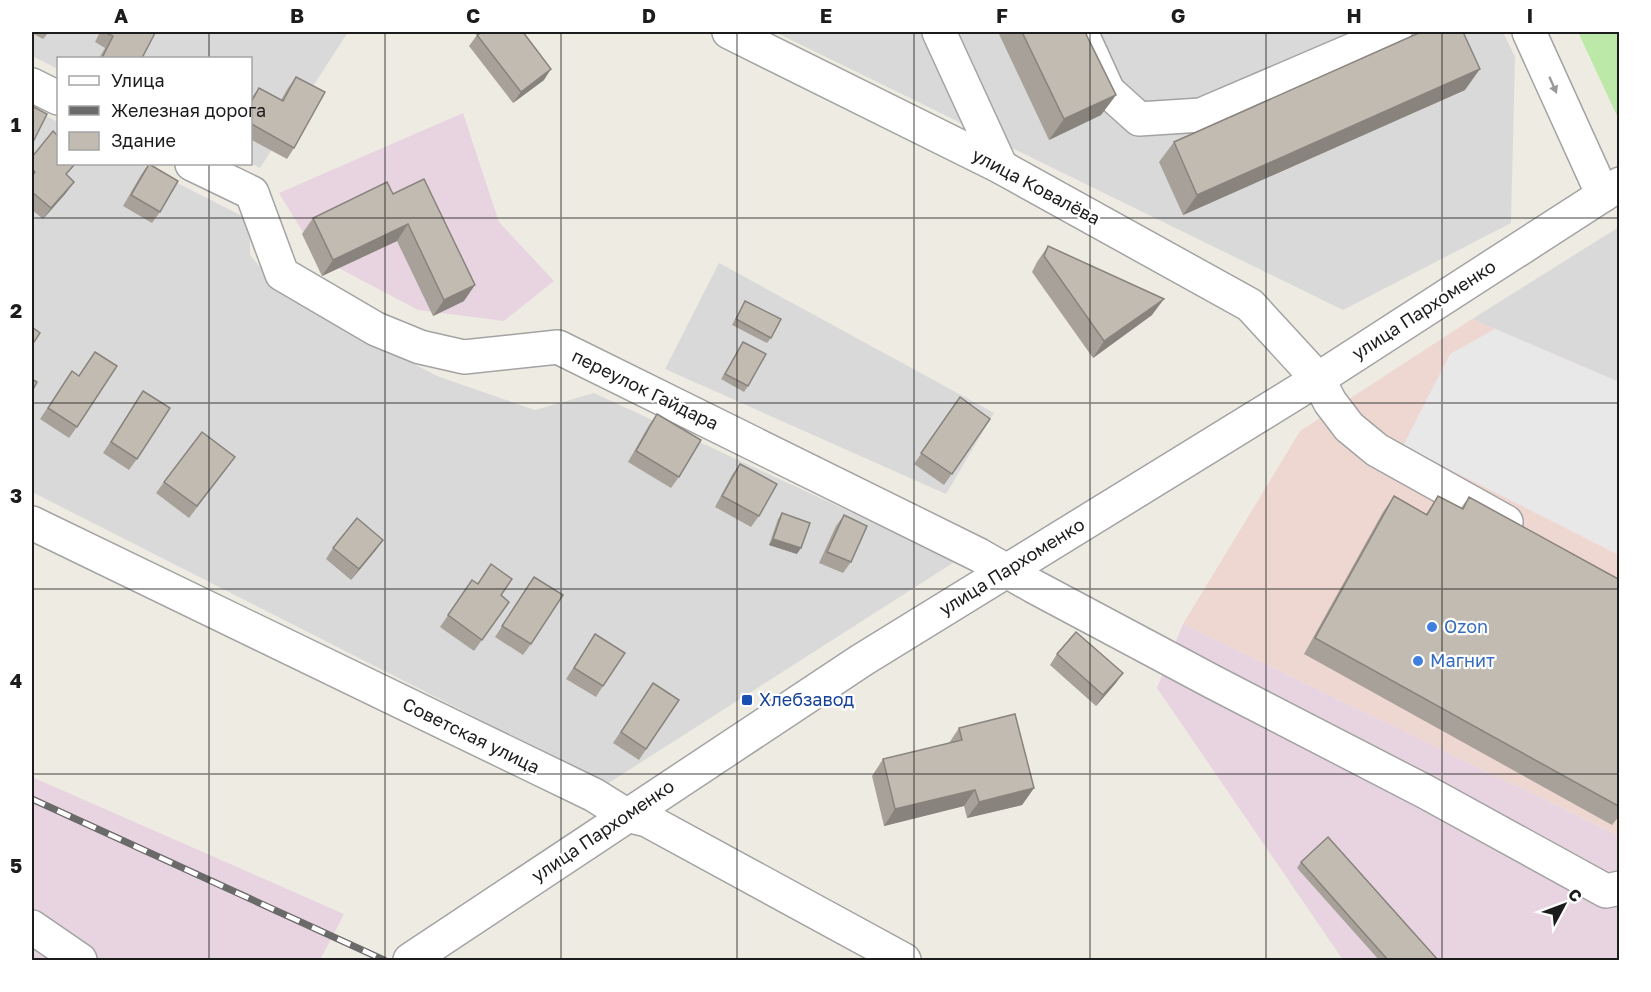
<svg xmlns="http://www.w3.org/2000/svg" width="1651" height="992" font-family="'Golos Text',sans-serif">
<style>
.residential{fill:#dad9d9}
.commercial{fill:#efd7d1}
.industrial{fill:#e7d4e0}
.grass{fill:#bce8a8}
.parking{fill:#e8e8e8}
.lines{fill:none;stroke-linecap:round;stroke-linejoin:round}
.minor-casing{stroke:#a3a3a3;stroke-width:36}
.minor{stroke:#fff;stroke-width:33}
.rail-casing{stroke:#6a6a6a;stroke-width:7}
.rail{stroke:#fff;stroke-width:4.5;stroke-dasharray:14;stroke-linecap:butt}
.wall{fill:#a7a199}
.shaded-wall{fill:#88837d}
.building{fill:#c2bbb2;stroke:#88837d;stroke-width:1.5}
.oneway{fill:#999}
.grid{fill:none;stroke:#1c1c1c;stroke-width:1.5;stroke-opacity:0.55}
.shop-dot{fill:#3f7fe0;stroke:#fff;stroke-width:2}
.transit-dot{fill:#1a4fb4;stroke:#fff;stroke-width:2}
.labels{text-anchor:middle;stroke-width:4.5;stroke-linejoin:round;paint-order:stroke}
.street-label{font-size:18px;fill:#1c1c1c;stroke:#fff}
.shop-label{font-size:18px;fill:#366cbe;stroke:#fff;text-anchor:start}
.transit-label{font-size:18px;fill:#164399;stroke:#fff;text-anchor:start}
.neatline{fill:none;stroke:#1c1c1c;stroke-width:2}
.grid-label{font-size:20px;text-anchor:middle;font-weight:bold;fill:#1c1c1c}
</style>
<rect width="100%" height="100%" fill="#eeece2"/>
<g class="residential">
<path d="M32 32H348L260 168 251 163 250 58H58V69L32 56Z"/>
<path d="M775 32H1503L1515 57 1511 223 1343 310Z"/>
<path d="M32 109 58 122V164H140L250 220V255L287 298 437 376 535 410 594 393 956 561 607 784 32 492Z"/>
<path d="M1619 227V382L1472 319Z"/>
<path d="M719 263 994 413 946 494 665 369Z"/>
</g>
<path class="commercial" d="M1472 319 1619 382V836L1183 624 1300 431Z"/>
<g class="industrial">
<path d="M463 113 499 222 554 281 504 321 418 310 318 257 279 193Z"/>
<path d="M1183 624 1619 836V960H1343L1157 688Z"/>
<path d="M32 777 344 914 320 960H32Z"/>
</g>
<path class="grass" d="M1578 32H1619V120Z"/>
<path class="parking" d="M1495 329 1619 382V555L1403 446 1450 354Z"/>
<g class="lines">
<g class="minor-casing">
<g id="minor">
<path d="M729 32 1001 167 1250 305 1318 379 1330 402 1349 427 1377 450 1506 522"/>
<path d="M939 32 1001 167"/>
<path d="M1081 32 1108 91 1139 119 1201 115 1395 32"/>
<path d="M1529 32 1603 195"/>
<path d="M32 85 58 98"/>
<path d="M192 164 252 193 282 274 376 329 420 347 464 357 558 347 979 555 1033 586 1213 682 1424 791 1606 891 1620 888"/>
<path d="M32 523 594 795 626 815 647 820 904 960"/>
<path d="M32 927 80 960"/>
<path d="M410 960 862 660 1318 379 1620 184"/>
</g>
</g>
<use href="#minor" class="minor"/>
<g class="rail-casing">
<path id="rail" d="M32 799 384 960"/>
</g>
<use href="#rail" class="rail"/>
</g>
<g class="wall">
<path d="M32 32H49L43 39 32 33Z"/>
<path d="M100 32H152L142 58H99L105 48 95 42Z"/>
<path d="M998 32H1085L1116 95 1101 115 1049 140Z"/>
<path d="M477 35 544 80 513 103 469 46Z"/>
<path d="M296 77 294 148 287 159 250 139V100L259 88 281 100 288 88Z"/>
<path d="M1465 90 1183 215 1159 162 1174 142Z"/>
<path d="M32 157 66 175V193L43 219 32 210Z"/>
<path d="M149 164 160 212 152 223 123 206 141 175Z"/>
<path d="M393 194 464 301 433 316 397 241 322 276 302 234 313 218Z"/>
<path d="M1048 246 1152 315 1093 358 1032 272 1037 262Z"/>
<path d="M745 301 771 338 767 343 732 325Z"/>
<path d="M743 342 748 386 744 392 721 379Z"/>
<path d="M72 371 77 427 69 438 40 419Z"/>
<path d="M143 391 137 459 129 470 103 453Z"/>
<path d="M960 397 990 419 944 485 914 464Z"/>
<path d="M657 414 679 477 671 488 628 462 649 425Z"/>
<path d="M740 464 759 516 751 527 715 507 732 475Z"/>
<path d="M227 468 189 518 156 493 164 482Z"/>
<path d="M1394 496 1426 514 1438 496 1461 508 1469 497 1620 580V815L1612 825 1304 654 1383 512Z"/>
<path d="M782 513 797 554 769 545 778 519Z"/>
<path d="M844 515 851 562 843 573 819 563 836 526Z"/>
<path d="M383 540 375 551 351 580 326 559 333 548Z"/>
<path d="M472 580 501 595 509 602 474 651 440 627Z"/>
<path d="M527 588 531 644 523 655 495 637Z"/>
<path d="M595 634 603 686 596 697 566 679Z"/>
<path d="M1057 654 1123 673 1115 684 1096 706 1050 665Z"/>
<path d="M653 683 679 700 639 760 613 743Z"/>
<path d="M959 728 1034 788 1022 805 967 818 964 806 884 826 872 776 883 759 949 743Z"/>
<path d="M1301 862 1438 960H1379L1297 868Z"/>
</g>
<g class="shaded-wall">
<path d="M551 69 544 80 513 103 521 92Z"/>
<path d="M1480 69 1465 90 1183 215 1197 195Z"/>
<path d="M1116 95 1101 115 1049 140 1064 119Z"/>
<path d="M74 182 66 193 43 219 51 208Z"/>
<path d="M408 224 397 241 322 276 333 260Z"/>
<path d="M475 285 464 301 433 316 444 300Z"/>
<path d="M1164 299 1152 315 1093 358 1104 341Z"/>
<path d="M773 539 801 548 797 554 769 545Z"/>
<path d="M383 540 375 551 351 580 359 569Z"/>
<path d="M1123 673 1115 684 1096 706 1103 695Z"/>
<path d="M1034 788 1022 805 967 818 979 802Z"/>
<path d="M975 790 964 806 884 826 895 809Z"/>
</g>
<g class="building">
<path d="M104 32H152L155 33 142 58H102L113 36Z"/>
<path d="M482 32H523L551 69 521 92 477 35Z"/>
<path d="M1022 32H1085L1116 95 1064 119Z"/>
<path d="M1421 32H1463L1480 69 1197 195 1174 142Z"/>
<path d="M296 77 325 92 294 148 250 123V104L259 88 283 101Z"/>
<path d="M32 106 47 114 32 144Z"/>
<path d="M53 131 58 136V164H75L66 174 74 182 51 208 32 192V176L35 172 32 169V157Z"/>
<path d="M149 164 178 181 160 212 131 195Z"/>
<path d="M424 179 475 285 444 300 408 224 333 260 313 218 387 182 393 194Z"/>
<path d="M1048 246 1164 299 1104 341 1044 256Z"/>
<path d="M745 301 781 319 771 338 736 319Z"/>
<path d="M32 327 40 333 32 345Z"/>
<path d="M743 342 766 354 748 386 725 374Z"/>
<path d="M95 352 117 366 77 427 48 408 72 371 79 376Z"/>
<path d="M32 379 37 382 32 391Z"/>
<path d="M143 391 170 408 137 459 111 442Z"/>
<path d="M960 397 990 419 952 474 921 453Z"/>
<path d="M657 414 701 440 679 477 636 451Z"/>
<path d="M202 432 235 457 197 506 164 482Z"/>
<path d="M740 464 777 484 759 516 722 496Z"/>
<path d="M1394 496 1427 515 1438 496 1463 509 1469 497 1620 580V807L1315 638Z"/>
<path d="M782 513 810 523 801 548 773 539Z"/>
<path d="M844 515 867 526 851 562 827 552Z"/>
<path d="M357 518 383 540 359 569 333 548Z"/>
<path d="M491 564 512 579 501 595 509 602 482 640 448 615 472 580 478 584Z"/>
<path d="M534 577 563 595 531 644 502 626Z"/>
<path d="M1076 632 1123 673 1103 695 1057 654Z"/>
<path d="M595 634 625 653 603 686 574 668Z"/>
<path d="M653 683 679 700 646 749 621 732Z"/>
<path d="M1015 714 1034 788 979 802 975 790 895 809 883 759 962 740 959 728Z"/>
<path d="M1328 837 1438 960H1388L1301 862Z"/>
</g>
<defs><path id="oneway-solid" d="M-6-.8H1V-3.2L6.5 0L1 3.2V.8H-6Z" transform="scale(1.5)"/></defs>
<use class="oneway" href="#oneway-solid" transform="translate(1553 85) rotate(66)"/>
<path class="grid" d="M209 32V58M385 32V960M561 32V960M737 32V960M914 32V960M1090 32V960M1266 32V960M1442 32V960M209 164V960M32 218H1620M32 403H1620M32 589H1620M32 774H1620"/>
<g class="shop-dot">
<circle cx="1432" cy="627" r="6"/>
<circle cx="1418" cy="661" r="6"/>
</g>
<rect class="transit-dot" x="741" y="694" width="12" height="12" rx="3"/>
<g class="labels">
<g class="street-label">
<text transform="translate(1036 187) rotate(28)" y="6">улица Ковалёва</text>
<text transform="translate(1424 310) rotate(-33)" y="6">улица Пархоменко</text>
<text transform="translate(645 390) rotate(26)" y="6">переулок Гайдара</text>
<text transform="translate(1012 567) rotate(-32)" y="6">улица Пархоменко</text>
<text transform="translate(471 736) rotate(26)" y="6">Советская улица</text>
<text transform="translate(603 831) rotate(-34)" y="6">улица Пархоменко</text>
</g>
<g class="shop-label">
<text x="1444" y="633">Ozon</text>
<text x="1430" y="667">Магнит</text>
</g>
<g class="transit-label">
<text x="759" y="706">Хлебзавод</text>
</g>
</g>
<rect width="1651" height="992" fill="none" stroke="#ffffff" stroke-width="66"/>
<rect x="57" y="57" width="195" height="108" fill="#ffffff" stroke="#a4a4a4" stroke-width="1.5"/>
<rect x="69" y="76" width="30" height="9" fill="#ffffff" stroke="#a4a4a4" stroke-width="1.5"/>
<text x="111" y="87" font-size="18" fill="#1c1c1c">Улица</text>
<rect x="69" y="106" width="30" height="9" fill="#6a6a6a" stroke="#a4a4a4" stroke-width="1.5"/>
<text x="111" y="117" font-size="18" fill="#1c1c1c">Железная дорога</text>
<rect x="69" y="132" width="30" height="18" fill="#c2bbb2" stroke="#a4a4a4" stroke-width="1.5"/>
<text x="111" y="147" font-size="18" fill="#1c1c1c">Здание</text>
<g transform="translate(1564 905) rotate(49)" stroke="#ffffff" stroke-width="4.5" paint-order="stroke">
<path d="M0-4.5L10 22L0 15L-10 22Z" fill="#1c1c1c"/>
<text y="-9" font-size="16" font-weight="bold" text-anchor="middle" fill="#1c1c1c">С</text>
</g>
<rect x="33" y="33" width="1585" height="926" class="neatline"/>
<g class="grid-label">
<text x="121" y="23">A</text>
<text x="297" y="23">B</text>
<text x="473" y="23">C</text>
<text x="649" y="23">D</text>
<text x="826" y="23">E</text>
<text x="1002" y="23">F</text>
<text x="1178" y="23">G</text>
<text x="1354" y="23">H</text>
<text x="1530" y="23">I</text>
<text x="16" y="132">1</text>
<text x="16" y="318">2</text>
<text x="16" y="503">3</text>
<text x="16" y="688">4</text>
<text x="16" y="873">5</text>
</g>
</svg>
